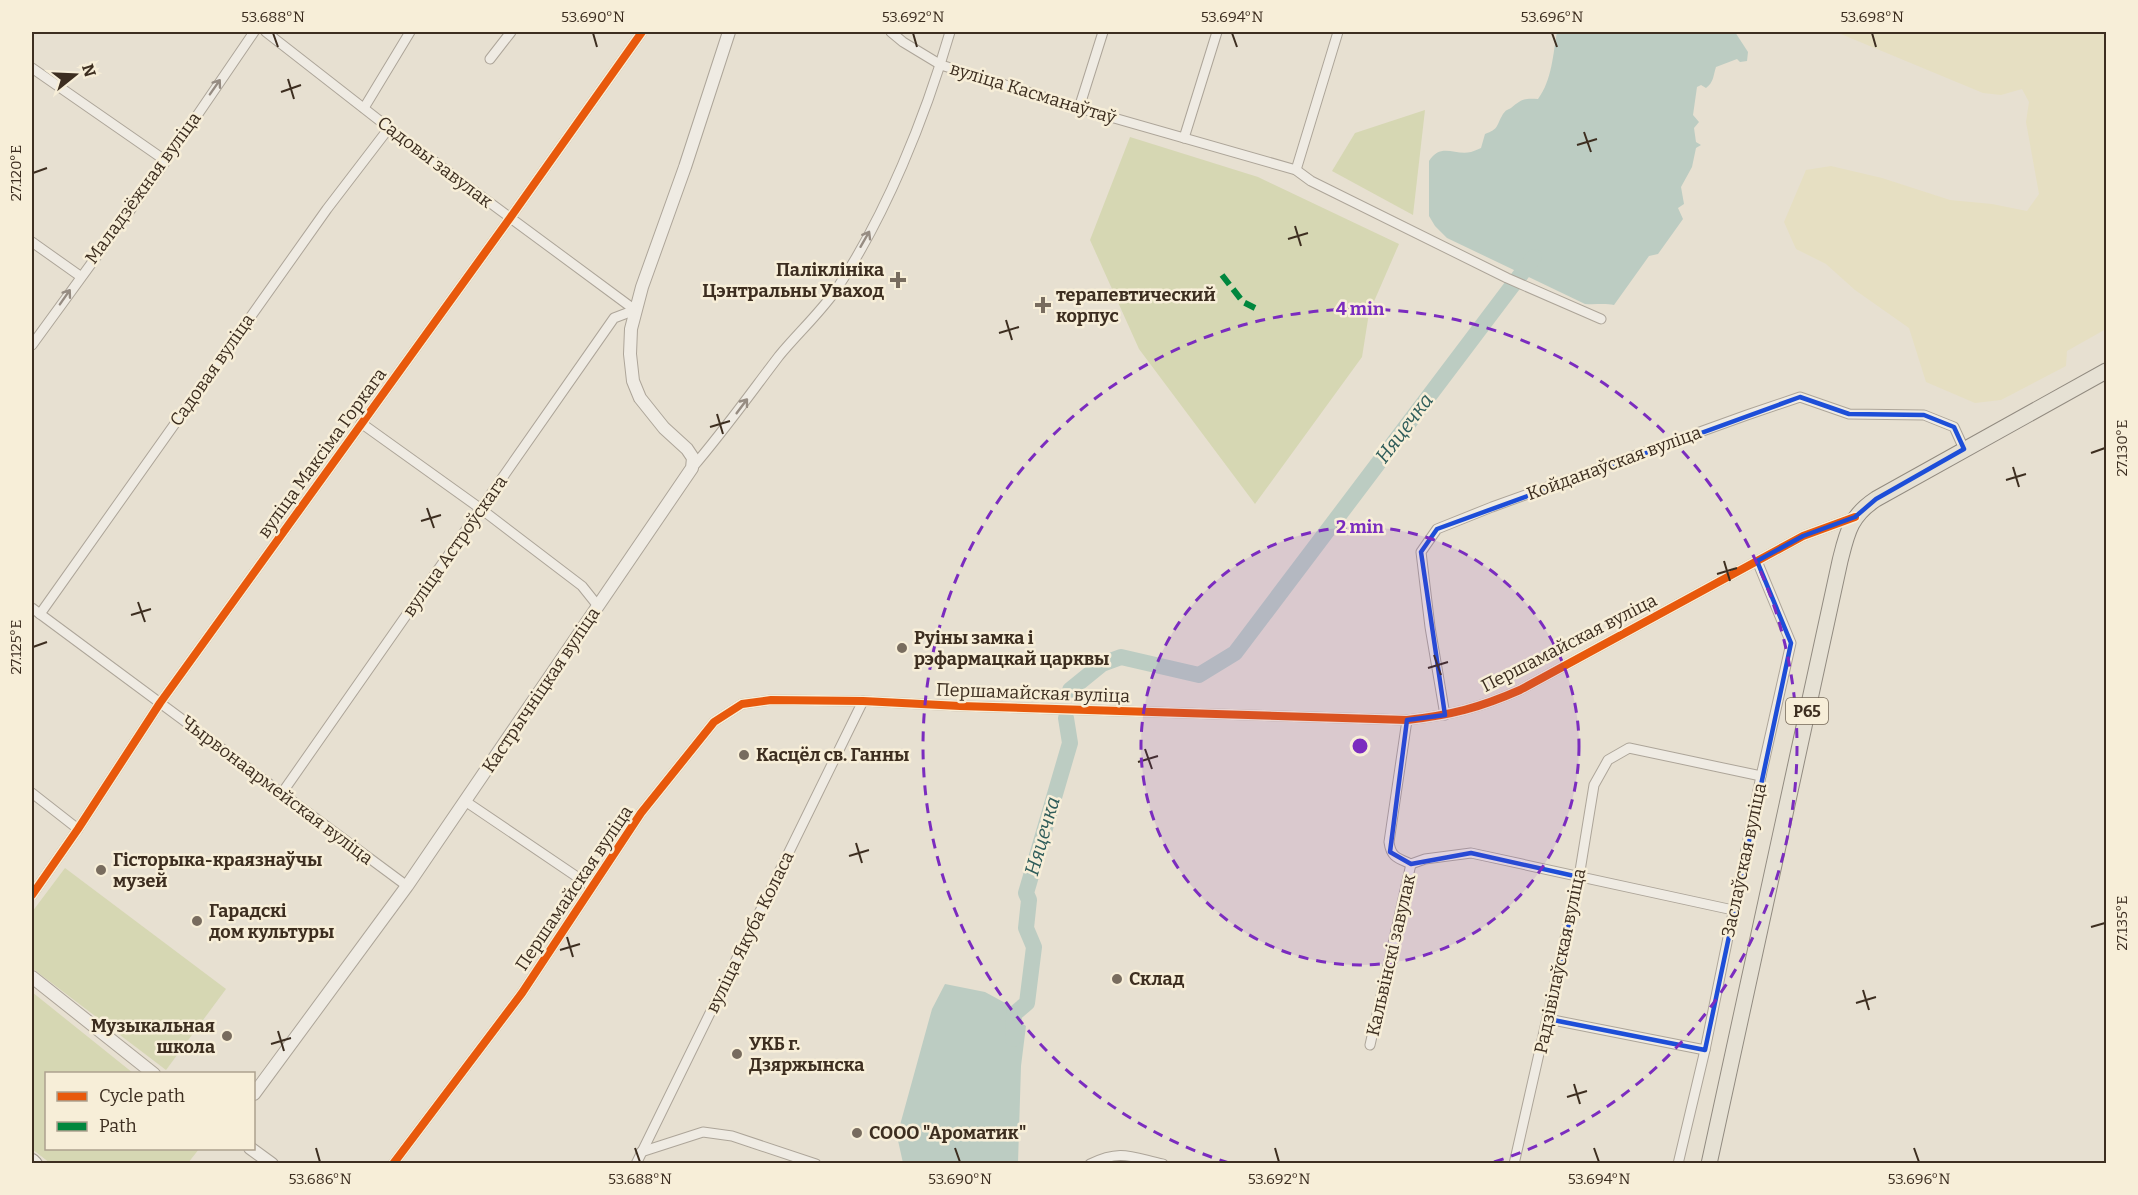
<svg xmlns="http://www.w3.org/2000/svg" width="2138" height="1195" font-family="Bitter,serif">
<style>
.farmland{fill:#e6dfc2}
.green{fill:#d6d7b3}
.water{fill:#bcccc2}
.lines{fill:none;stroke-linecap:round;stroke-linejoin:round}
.river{stroke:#bcccc2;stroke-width:16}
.minor-casing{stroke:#ada599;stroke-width:11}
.tertiary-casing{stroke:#ada599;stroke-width:14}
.secondary-casing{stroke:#9c958a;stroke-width:16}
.primary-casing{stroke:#928b80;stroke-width:17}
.minor{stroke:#efebe3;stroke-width:9}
.tertiary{stroke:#efebe3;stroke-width:12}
.secondary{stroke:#efebe3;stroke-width:14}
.primary{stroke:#e6e1d4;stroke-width:15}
.quiet{stroke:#00873e;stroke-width:6;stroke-dasharray:12 6;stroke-linecap:butt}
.cycleway-casing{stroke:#f7eed8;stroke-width:11}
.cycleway{stroke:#e8590c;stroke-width:8}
.oneway{stroke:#968c82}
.marked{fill:none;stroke:#1d4ed8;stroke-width:4.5;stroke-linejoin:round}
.ticks{fill:none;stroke:#3d2e20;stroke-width:2}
.ring{fill:none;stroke:#7b2cbf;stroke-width:3;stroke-dasharray:10 8}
.poi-dot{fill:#786c5e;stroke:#f7eed8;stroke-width:2}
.labels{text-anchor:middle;stroke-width:5;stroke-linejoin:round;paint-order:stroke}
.shield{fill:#f7eed8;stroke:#756857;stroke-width:1.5}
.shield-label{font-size:16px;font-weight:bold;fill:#3d2e20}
.street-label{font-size:18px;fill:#3d2e20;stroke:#f7eed8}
.poi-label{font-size:18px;font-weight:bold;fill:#3d2e20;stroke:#f7eed8;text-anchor:start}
.water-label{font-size:20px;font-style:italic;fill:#2f5d5a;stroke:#f7eed8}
.centre{fill:#7b2cbf;stroke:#f7eed8;stroke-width:3}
.ring-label{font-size:18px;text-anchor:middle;font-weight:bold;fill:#7b2cbf;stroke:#f7eed8;stroke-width:5;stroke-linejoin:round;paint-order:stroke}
.neatline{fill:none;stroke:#3d2e20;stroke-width:2}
.ticks-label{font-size:15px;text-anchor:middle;fill:#3d2e20}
</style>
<rect width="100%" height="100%" fill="#e7e0d1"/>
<path class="farmland" d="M1836 32H2106V329L2067 351 2066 366 2001 400 1975 403 1926 382 1909 328 1855 290 1826 264 1796 249 1784 222 1806 170 1831 166 1882 178 1950 200 1992 204 2027 211 2039 194 2026 122 2029 102 2022 89 2001 95 1983 93Z"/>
<g class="green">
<path d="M1425 110 1413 215 1332 171 1355 133Z"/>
<path d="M1130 137 1258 177 1399 244 1369 313 1362 357 1255 504 1139 349 1090 240Z"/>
<path d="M65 868 226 989 166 1070 32 968V912Z"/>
<path d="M32 992 133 1073 46 1074V1148L199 1149 188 1163H50L32 1149Z"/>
</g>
<g class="water">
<path d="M1557 32H1735L1748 52 1747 61 1740 62 1737 59 1716 67C1713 76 1714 82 1706 88L1701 85 1697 87 1693 115 1699 122 1694 128 1696 142 1701 145 1696 148 1692 167 1681 187 1684 204 1678 208 1683 219 1658 254 1649 256 1614 305C1604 303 1595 305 1585 304L1447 238 1435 226 1429 216V161C1441 142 1455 156 1471 152 1475 151 1478 149 1481 148L1485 134C1499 129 1496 126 1503 114 1506 110 1507 110 1511 108 1522 99 1524 98 1538 99 1552 80 1553 54 1557 32Z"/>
<path d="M945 984 985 992 1009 1005 1014 1018 1026 1026 1021 1066 1018 1163H903L897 1136 932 1009Z"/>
</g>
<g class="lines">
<g class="river">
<path d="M1070 690 1102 664 1121 657 1199 675 1235 653 1534 257"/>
<path d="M1013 1039 1014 1014 1027 1003 1034 947 1026 928 1029 900 1026 893 1070 743 1066 718"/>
</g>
<g class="minor-casing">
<g id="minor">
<path d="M266 32 389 128 635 310"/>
<path d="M891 32 903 42 941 65 1079 108 1296 170 1311 181 1507 278 1601 319"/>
<path d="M490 59 511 32"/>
<path d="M32 68 166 161"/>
<path d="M364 108 410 32"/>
<path d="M1079 108 1103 32"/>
<path d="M1184 138 1217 32"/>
<path d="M1296 170 1338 32"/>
<path d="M32 242 80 276"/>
<path d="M32 345 166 161 254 32"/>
<path d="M361 423 481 509 582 586 598 606"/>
<path d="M692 468C723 432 750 394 779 356 797 334 819 314 836 290 886 215 925 118 950 32"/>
<path d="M32 608 407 886"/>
<path d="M40 614 327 209 389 128"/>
<path d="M1445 715 1430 627 1421 552 1437 529 1492 507 1747 415 1800 397 1849 414 1924 415 1954 427 1964 449"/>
<path d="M1407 720 1389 842C1391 857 1397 858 1411 864"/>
<path d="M32 793 78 829"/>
<path d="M282 793 614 318 635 310"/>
<path d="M465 801 592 887"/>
<path d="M1411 864 1425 859 1471 853 1733 910"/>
<path d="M32 895 78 829 160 703 510 218 642 32"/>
<path d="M1548 1019 1705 1050"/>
<path d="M1370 1045 1411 864"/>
<path d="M641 1152 703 1132 732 1136 816 1164"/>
<path d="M393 1164 522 993 641 813 714 722 742 704 771 700 863 701 960 706 1407 720C1451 715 1479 708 1520 690L1803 536 1855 517"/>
<path d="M636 1164 863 701"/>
<path d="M1090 1164C1121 1149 1131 1157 1163 1164"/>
<path d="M1514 1164 1579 877 1594 785 1608 760 1629 748 1761 776"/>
<path d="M1678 1164 1705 1050 1761 776 1791 643 1757 561"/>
</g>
</g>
<g class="tertiary-casing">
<g id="tertiary">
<path d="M32 977 154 1074"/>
<path d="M254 1094 407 886 692 468 693 458 687 449 664 428 640 398 633 381 630 354 631 329 642 287 685 167 729 32"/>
<path d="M250 1148 272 1164"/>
</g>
</g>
<g class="secondary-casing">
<path id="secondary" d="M32 1161 35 1164"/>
</g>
<g class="primary-casing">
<path id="primary" d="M1709 1164 1840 561C1847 533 1850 516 1876 499L2106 371"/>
</g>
<use href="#minor" class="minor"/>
<use href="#tertiary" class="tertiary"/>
<use href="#secondary" class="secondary"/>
<use href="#primary" class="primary"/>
<path class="quiet" d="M1222 275 1243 302 1255 308"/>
<g class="cycleway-casing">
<g id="cycleway">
<path d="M32 895 78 829 160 703 510 218 642 32"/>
<path d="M393 1164 522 993 641 813 714 722 742 704 771 700 863 701 960 706 1407 720C1451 715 1479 708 1520 690L1803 536 1855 517"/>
</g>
</g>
<use href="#cycleway" class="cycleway"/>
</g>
<defs><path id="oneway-shaft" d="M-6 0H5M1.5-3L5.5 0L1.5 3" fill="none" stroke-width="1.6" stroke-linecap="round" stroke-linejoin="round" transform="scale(1.5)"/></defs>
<g class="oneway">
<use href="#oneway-shaft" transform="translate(215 87) rotate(-55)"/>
<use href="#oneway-shaft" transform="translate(865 239) rotate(-60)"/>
<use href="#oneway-shaft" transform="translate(65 297) rotate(-55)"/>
<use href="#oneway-shaft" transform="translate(742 406) rotate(-53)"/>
</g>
<path class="marked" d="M1800 397 1849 414 1924 415 1954 427 1964 449 1876 499 1855 517 1803 536 1757 561 1791 643 1705 1050 1548 1019 1579 877 1471 853 1411 864 1390 852 1407 720 1445 715 1421 552 1437 529Z"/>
<path class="ticks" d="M273 33 278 47M593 33 597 47M913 33 917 47M1232 33 1237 47M1552 33 1557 47M1872 33 1876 47M288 79 294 99M281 92 301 85M1584 132 1591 152M1577 145 1597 139M33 173 47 168M1295 226 1301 246M1288 239 1308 233M1006 320 1012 340M999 333 1019 327M717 414 723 434M710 427 730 421M2091 453 2105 448M2013 467 2019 487M2006 480 2026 474M427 508 434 528M421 521 441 515M1724 561 1730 581M1717 574 1737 568M138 602 145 622M131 615 151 609M33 647 47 642M1434 655 1441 675M1428 668 1448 662M1145 749 1152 769M1138 762 1158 756M856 843 862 863M849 856 869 850M2091 927 2105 923M567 937 573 957M560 950 580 944M1863 990 1869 1010M1856 1003 1876 997M278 1031 284 1051M271 1044 291 1038M1574 1084 1580 1104M1567 1097 1587 1091M316 1148 320 1162M635 1148 640 1162M955 1148 960 1162M1275 1148 1279 1162M1594 1148 1599 1162M1914 1148 1919 1162"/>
<circle cx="1360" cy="746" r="219" fill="#7b2cbf" fill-opacity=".12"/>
<g class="ring">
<circle cx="1360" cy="746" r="219"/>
<path d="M1229 1163A437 437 0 1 1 1491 1163"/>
</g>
<g class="poi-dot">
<path d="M895 271h6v6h6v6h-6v6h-6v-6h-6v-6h6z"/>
<path d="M1040 296h6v6h6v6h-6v6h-6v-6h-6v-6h6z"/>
<circle cx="902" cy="648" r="6"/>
<circle cx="744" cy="755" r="6"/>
<circle cx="101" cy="870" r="6"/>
<circle cx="197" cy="921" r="6"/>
<circle cx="1117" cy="979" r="6"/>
<circle cx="227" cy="1036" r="6"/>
<circle cx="737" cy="1054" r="6"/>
<circle cx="857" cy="1133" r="6"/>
</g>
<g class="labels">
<rect class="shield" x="1786" y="698" width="42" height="26" rx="4.5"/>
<g class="shield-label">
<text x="1807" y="717">Р65</text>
</g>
<g class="street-label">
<text transform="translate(1033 93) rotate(17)" y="6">вуліца Касманаўтаў</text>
<text transform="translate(435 162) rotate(37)" y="6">Садовы завулак</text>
<text transform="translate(143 188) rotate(-54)" y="6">Маладзёжная вуліца</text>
<text transform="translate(212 370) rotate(-55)" y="6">Садовая вуліца</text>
<text transform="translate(322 453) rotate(-54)" y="6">вуліца Максіма Горкага</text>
<text transform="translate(1614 463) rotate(-20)" y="6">Койданаўская вуліца</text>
<text transform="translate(455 546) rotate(-55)" y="6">вуліца Астроўскага</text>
<text transform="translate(1569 643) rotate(-27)" y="6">Першамайская вуліца</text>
<text transform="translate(541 690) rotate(-56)" y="6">Кастрычніцкая вуліца</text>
<text transform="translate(1033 693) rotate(2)" y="6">Першамайская вуліца</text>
<text transform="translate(277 790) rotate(37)" y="6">Чырвонаармейская вуліца</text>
<text transform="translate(1744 860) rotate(-78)" y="6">Заслаўская вуліца</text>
<text transform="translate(574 888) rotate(-56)" y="6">Першамайская вуліца</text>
<text transform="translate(750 932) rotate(-64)" y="6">вуліца Якуба Коласа</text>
<text transform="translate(1391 955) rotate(-77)" y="6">Кальвінскі завулак</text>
<text transform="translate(1560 961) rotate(-78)" y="6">Радзівілаўская вуліца</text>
</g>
<g class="poi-label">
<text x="884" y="276" text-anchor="end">Паліклініка<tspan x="884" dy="21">Цэнтральны Уваход</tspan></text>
<text x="1056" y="301">терапевтический<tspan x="1056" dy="21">корпус</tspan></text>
<text x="914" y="644">Руіны замка і<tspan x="914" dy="21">рэфармацкай царквы</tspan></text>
<text x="756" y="761">Касцёл св. Ганны</text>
<text x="113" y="866">Гісторыка-краязнаўчы<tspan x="113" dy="21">музей</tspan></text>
<text x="209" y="917">Гарадскі<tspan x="209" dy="21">дом культуры</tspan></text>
<text x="1129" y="985">Склад</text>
<text x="215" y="1032" text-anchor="end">Музыкальная<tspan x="215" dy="21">школа</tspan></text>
<text x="749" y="1050">УКБ г.<tspan x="749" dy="21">Дзяржынска</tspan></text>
<text x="869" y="1139">СООО "Ароматик"</text>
</g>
<g class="water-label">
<text transform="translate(1404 428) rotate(-53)" y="7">Няцечка</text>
<text transform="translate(1042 836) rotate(-74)" y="7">Няцечка</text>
</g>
</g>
<circle cx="1360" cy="746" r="9" class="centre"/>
<g class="ring-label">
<text x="1360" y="315">4 min</text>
<text x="1360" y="533">2 min</text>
</g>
<rect width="2138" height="1195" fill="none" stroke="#f7eed8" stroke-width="66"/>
<rect x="45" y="1072" width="210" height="78" fill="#f7eed8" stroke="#ada18e" stroke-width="1.5"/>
<rect x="57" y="1092" width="30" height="9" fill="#e8590c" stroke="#ada18e" stroke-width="1.5"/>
<text x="99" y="1102" font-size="18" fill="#3d2e20">Cycle path</text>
<rect x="57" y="1122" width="30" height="9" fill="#00873e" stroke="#ada18e" stroke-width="1.5"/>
<text x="99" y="1132" font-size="18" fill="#3d2e20">Path</text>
<g transform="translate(75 75) rotate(72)" stroke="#f7eed8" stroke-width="4.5" paint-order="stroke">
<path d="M0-4.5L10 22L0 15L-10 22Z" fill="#3d2e20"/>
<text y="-9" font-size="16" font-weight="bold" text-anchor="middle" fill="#3d2e20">N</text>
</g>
<rect x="33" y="33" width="2072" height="1129" class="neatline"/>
<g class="ticks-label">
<text x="273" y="22">53.688°N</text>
<text x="593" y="22">53.690°N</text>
<text x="913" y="22">53.692°N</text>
<text x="1232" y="22">53.694°N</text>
<text x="1552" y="22">53.696°N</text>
<text x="1872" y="22">53.698°N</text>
<text transform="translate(16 173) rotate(-90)" y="5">27.120°E</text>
<text transform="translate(2122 448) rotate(-90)" y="5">27.130°E</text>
<text transform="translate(16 647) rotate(-90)" y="5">27.125°E</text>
<text transform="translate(2122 923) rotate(-90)" y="5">27.135°E</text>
<text x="320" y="1184">53.686°N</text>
<text x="640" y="1184">53.688°N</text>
<text x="960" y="1184">53.690°N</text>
<text x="1279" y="1184">53.692°N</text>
<text x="1599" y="1184">53.694°N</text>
<text x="1919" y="1184">53.696°N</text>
</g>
</svg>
